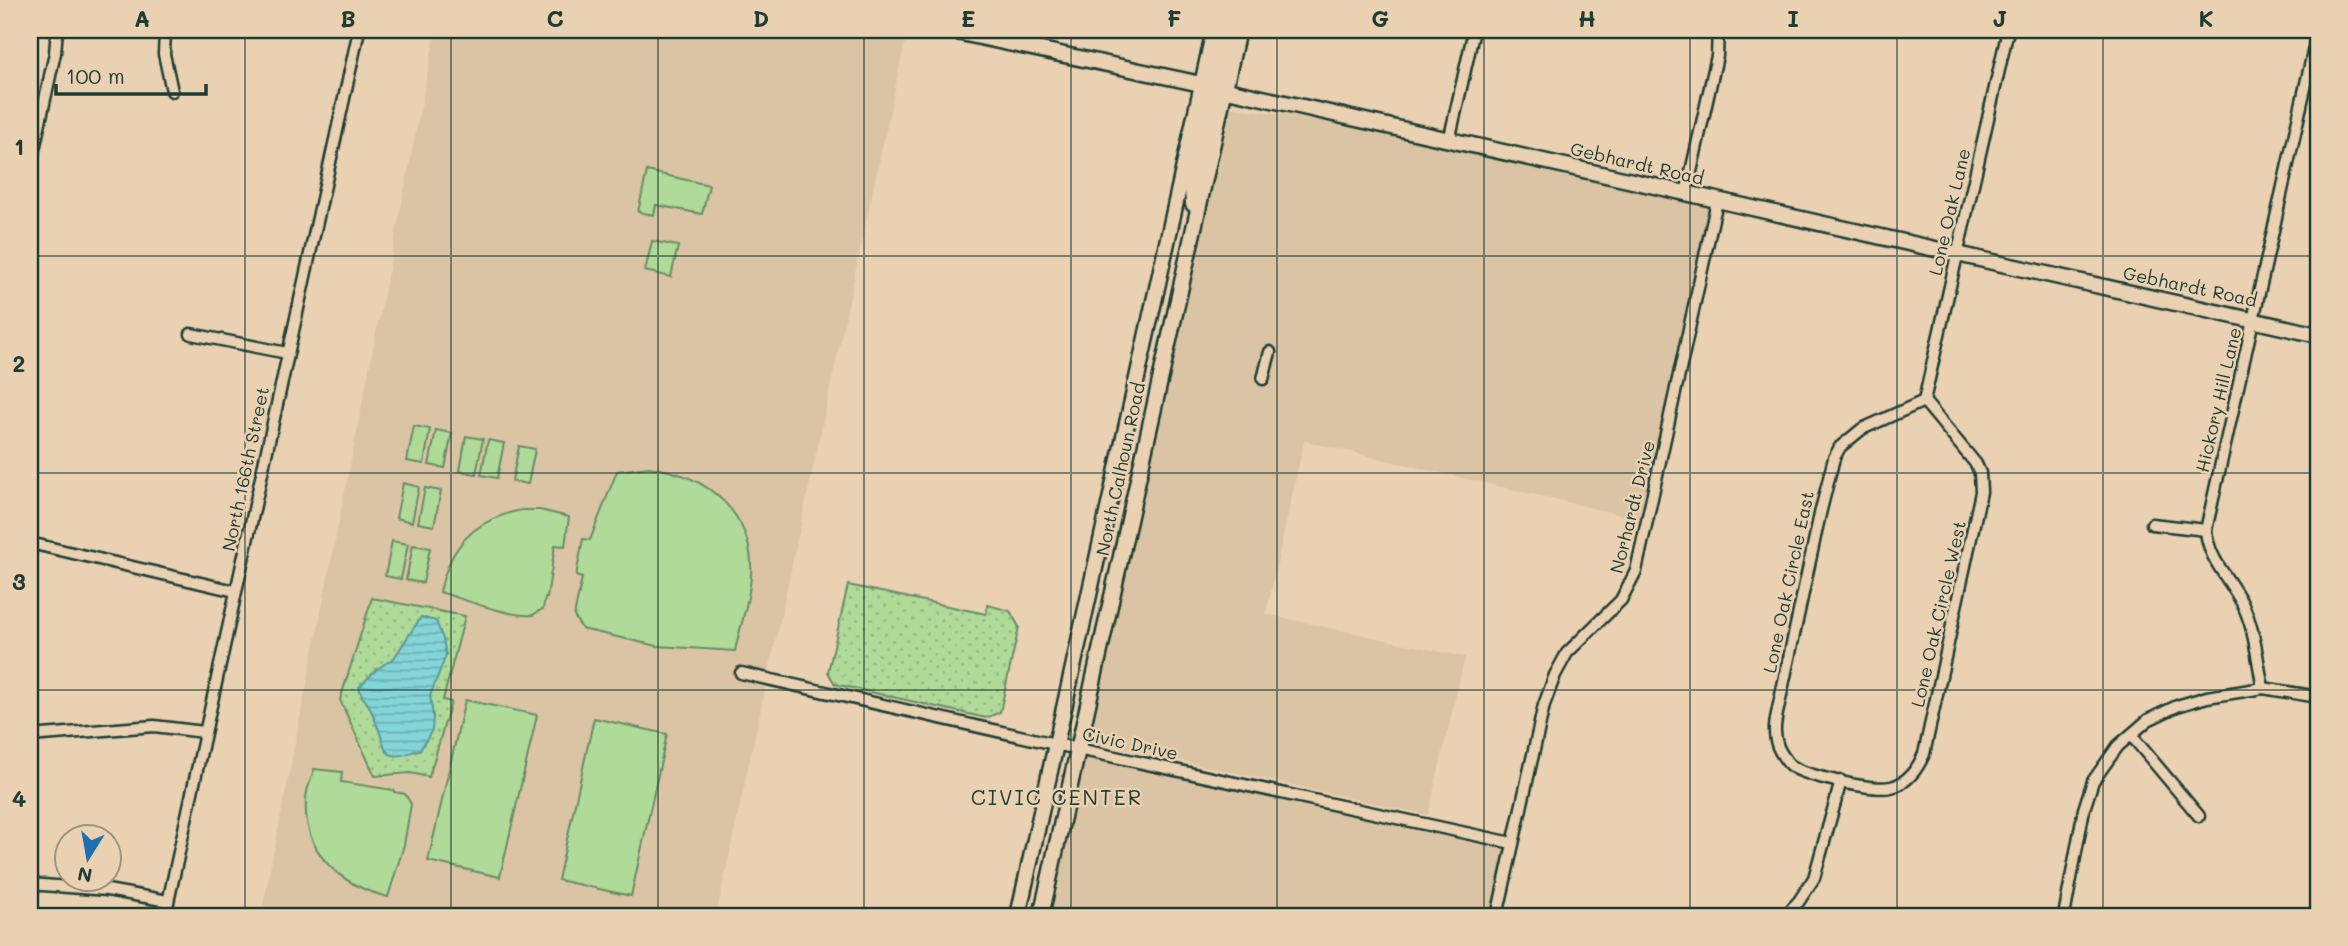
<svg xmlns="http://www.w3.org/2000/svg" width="2348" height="946" font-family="Mali,sans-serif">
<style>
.built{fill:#dac4a3}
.park{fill:url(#park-dots);stroke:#678c66;stroke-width:2}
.garden{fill:#afda98;stroke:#678c66;stroke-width:2}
.water{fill:url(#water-rules);stroke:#5c9897;stroke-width:2}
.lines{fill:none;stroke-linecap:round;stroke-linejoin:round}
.street-casing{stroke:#1f3d34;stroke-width:15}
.secondary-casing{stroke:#1f3d34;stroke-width:19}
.street{stroke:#ead1b2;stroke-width:10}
.secondary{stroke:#ead1b2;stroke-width:14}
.grid{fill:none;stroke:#1f3d34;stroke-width:2;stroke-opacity:0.55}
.labels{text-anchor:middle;stroke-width:5;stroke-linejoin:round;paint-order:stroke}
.street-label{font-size:18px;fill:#1f3d34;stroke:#ead1b2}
.quarter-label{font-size:21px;letter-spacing:2px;fill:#1f3d34;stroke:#ead1b2}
.neatline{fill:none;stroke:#1f3d34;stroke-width:2.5}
.grid-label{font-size:23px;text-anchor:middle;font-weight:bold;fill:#1f3d34}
</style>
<defs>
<pattern id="park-dots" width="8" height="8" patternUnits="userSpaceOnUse" patternTransform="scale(1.75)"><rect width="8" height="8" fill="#afda98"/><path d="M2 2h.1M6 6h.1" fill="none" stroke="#96bc84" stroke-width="1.8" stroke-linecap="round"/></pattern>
<pattern id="water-rules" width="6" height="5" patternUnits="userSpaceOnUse" patternTransform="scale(1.75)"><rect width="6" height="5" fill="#84d5d9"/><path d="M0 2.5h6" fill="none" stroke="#6baeb1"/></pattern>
</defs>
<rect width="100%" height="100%" fill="#ead1b2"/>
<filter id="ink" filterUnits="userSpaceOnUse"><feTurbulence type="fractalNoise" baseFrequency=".0143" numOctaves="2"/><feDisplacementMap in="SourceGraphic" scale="14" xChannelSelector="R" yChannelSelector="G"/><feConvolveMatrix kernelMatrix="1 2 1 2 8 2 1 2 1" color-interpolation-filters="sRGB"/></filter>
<g filter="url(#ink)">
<g class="built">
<path d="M436 30H893L907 33 716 916H261Z"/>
<path d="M1233 108 1376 125 1717 201 1648 521 1304 441 1266 614 1465 657 1428 815 1100 743 1091 739 1090 726 1162 410 1154 408 1219 109Z"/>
<path d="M1091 752 1512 843 1497 916H1049L1080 771Z"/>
</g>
<g class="park">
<path d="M848 585 986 614 988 605 1010 611 1019 627 1000 712 986 718 835 684 828 672Z"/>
<path d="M372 598 465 616 443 700 451 702 429 777 410 773 375 776 340 700Z"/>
</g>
<g class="garden">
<path d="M647 171 709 185 702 214 656 205 654 215 638 212Z"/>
<path d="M652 241 678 246 671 277 645 271Z"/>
<path d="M414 426 430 429 424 464 407 461Z"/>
<path d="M436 430 452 433 445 468 429 465Z"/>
<path d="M466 436 483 439 476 474 460 471Z"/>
<path d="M488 440 504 443 497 478 481 475Z"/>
<path d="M519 446 535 449 528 484 512 481Z"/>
<path d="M649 467C708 475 755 514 751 577 749 602 740 627 735 651L657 646 582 629 574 616 582 578 576 576 583 539 590 540 617 471Z"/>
<path d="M403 483 419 487 412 522 396 518Z"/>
<path d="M425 488 441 491 434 526 418 523Z"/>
<path d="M521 510H540L569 517 565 546 555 545 547 598H545L543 609C542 609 534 614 533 615 512 618 463 599 440 592 450 545 474 520 521 510Z"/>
<path d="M392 541 408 544 401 579 385 576Z"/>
<path d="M413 545 430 548 423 583 406 580Z"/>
<path d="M465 700 537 715 500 877 428 861Z"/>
<path d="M594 718 667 734 631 896 558 880Z"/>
<path d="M314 769 342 772 341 782 394 790V792L405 794 411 804 404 845 388 897C339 885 302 852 306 798 307 785 312 780 314 769Z"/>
</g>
<path class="water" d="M421 617 436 621 443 639 446 655 430 696 433 716 432 730 420 750C411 751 401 758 393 755 387 754 384 747 383 742 379 731 375 718 369 706 365 699 360 696 359 687L377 669 394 658Z"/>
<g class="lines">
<g class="street-casing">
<g id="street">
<path d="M165 30 164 54 172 91"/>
<path d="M1449 141 1474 30"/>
<path d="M30 168 55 53 57 30"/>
<path d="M1686 194 1717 56 1718 30"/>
<path d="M191 334 287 353"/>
<path d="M1263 379 1270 352"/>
<path d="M1924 401 1976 464 1980 473 1981 492 1924 754C1918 768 1907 784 1891 787 1873 791 1804 776 1790 765 1786 761 1780 752 1778 747 1773 734 1775 722 1778 709L1820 514 1834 458 1840 447 1862 429Z"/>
<path d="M1924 401 2008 30"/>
<path d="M2152 524 2206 530"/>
<path d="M30 543 235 591"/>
<path d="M741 673 1055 744 1512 843"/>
<path d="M2263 688C2257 659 2255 629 2242 603 2229 578 2208 559 2206 530L2318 30"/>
<path d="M2131 735 2199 816"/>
<path d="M30 736 154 726 204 732"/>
<path d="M30 884 107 890 168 901"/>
<path d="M165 916 359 30"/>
<path d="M1497 916 1544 705 1555 675 1567 653 1621 600 1636 571 1717 201"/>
<path d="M1785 916 1799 901 1814 878 1841 781"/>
<path d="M2064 916 2084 809 2093 781 2118 746 2148 720 2177 706 2207 697 2263 688 2318 697"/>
</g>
</g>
<g class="secondary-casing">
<g id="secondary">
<path d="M947 30 1187 81 2318 335"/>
<path d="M1224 90 1214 80 1226 30"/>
<path d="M1193 204 1192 187 1210 99V90L1202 85"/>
<path d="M1018 916 1214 30"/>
<path d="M1041 916 1238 30"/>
</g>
</g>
<use href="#street" class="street"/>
<use href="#secondary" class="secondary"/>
</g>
</g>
<path class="grid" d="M245 30V916M451 30V916M658 30V916M864 30V916M1071 30V916M1277 30V916M1484 30V916M1690 30V916M1897 30V916M2103 30V916M30 256H2318M30 473H2318M30 690H2318"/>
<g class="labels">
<g class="street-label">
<text transform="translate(1637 164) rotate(13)" y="6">Gebhardt Road</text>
<text transform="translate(1950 212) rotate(-77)" y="6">Lone Oak Lane</text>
<text transform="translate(2190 287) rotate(12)" y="6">Gebhardt Road</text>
<text transform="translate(2219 400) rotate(-77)" y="6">Hickory Hill Lane</text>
<text transform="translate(246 469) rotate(-78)" y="6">North 166th Street</text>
<text transform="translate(1121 469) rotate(-78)" y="6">North Calhoun Road</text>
<text transform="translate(1633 507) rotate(-76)" y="6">Norhardt Drive</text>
<text transform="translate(1789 582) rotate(-78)" y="6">Lone Oak Circle East</text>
<text transform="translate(1939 614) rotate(-77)" y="6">Lone Oak Circle West</text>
<text transform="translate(1130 744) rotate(12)" y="6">Civic Drive</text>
</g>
<g class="quarter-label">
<text x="1057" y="805">CIVIC CENTER</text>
</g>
</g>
<rect width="2348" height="946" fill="none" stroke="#ead1b2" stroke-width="77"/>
<g transform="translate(88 858) rotate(191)"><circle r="33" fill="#ead1b2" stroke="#999680" stroke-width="2"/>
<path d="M0-5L12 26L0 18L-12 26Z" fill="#1f6fb2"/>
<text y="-10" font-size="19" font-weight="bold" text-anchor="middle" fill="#1f3d34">N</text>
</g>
<path d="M56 84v10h150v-10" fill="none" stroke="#1f3d34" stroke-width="3.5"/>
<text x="66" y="84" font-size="21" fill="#1f3d34" stroke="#ead1b2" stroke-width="5" paint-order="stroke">100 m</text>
<rect x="38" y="38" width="2272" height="870" class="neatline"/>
<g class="grid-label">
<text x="142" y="27">A</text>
<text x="348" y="27">B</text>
<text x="555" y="27">C</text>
<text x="761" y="27">D</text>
<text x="968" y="27">E</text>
<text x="1174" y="27">F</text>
<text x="1380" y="27">G</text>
<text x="1587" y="27">H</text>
<text x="1793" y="27">I</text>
<text x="2000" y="27">J</text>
<text x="2206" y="27">K</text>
<text x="19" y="155">1</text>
<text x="19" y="372">2</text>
<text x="19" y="590">3</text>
<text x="19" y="807">4</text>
</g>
</svg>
